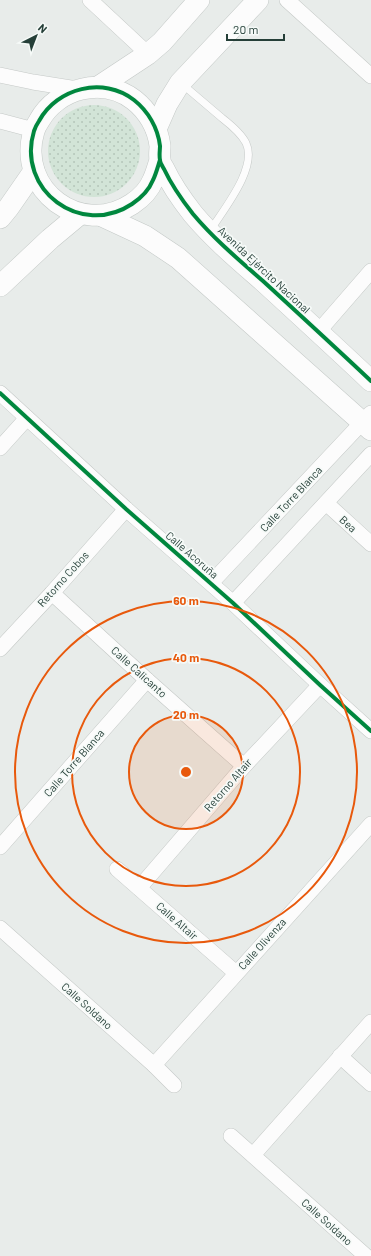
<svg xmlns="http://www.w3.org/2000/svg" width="371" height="1256" font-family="Barlow,sans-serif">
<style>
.grass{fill:url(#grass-dots)}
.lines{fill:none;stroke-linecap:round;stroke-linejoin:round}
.lane-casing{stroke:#c5c9c7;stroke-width:8}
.street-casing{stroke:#c5c9c7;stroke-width:16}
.secondary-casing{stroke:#c4c9c7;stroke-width:22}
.lane{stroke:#fcfcfc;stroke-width:7}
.street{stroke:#fcfcfc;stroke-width:15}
.secondary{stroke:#fcfcfc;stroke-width:21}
.cycleway-casing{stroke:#f6faf8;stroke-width:6}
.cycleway{stroke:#00873e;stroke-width:4}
.ring{fill:none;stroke:#e8590c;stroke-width:2}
.labels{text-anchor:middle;stroke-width:3.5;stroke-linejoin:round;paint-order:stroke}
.street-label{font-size:11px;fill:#253f38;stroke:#f6faf8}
.centre{fill:#e8590c;stroke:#f6faf8;stroke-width:2}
.ring-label{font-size:12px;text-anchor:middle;font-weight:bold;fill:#e8590c;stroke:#f6faf8;stroke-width:3.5;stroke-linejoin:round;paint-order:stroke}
</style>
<defs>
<pattern id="grass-dots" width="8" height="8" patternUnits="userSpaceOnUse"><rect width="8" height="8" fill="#d2e4d7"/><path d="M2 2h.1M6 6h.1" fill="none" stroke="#b4c5b9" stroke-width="1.8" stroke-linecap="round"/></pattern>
</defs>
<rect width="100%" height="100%" fill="#e8ecea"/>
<circle class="grass" cx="94" cy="151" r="46"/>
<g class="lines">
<g class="lane-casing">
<path id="lane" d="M182 84C196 96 209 107 222 118 231 125 241 133 246 143 258 168 223 210 210 231"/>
</g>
<g class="street-casing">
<g id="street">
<path d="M90 0 148 54"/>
<path d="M287 0 371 76"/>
<path d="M0 75 33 82 77 89"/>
<path d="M0 121 34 130"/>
<path d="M318 332 371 271"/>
<path d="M0 393 126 509 233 603 320 685 371 731"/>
<path d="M0 448 27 418"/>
<path d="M326 503 371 544"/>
<path d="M211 583 371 413"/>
<path d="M52 593 147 680 244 766"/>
<path d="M233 603 371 454"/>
<path d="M0 649 52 593 126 509"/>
<path d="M0 847 147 680"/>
<path d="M117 869 236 973"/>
<path d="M139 888 244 766 320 685"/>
<path d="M0 928 154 1065 174 1085"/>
<path d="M340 1056 371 1084"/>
<path d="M154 1065 371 824"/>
<path d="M231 1136 366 1256"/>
<path d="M253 1155 371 1022"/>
</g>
</g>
<g class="secondary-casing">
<g id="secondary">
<path d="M98 87 148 54 162 42 199 0"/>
<path d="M156 129 167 104 180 83 258 0"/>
<path d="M160 160C158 166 156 174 153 180 149 190 141 198 132 204 81 238 16 190 34 131 35 128 37 124 39 121 57 88 103 76 134 100 148 111 158 128 160 146 160 150 159 155 160 160 160 163 163 167 164 169 172 186 182 200 193 214 214 239 239 260 263 281 299 314 335 347 371 381"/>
<path d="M102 216 145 236 178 258 371 430"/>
<path d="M0 218 9 207 34 171"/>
<path d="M0 286 50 239 80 214"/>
</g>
</g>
<use href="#lane" class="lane"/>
<use href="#street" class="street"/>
<use href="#secondary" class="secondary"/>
<g class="cycleway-casing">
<g id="cycleway">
<path d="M160 160C158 166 156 174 153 180 149 190 141 198 132 204 81 238 16 190 34 131 35 128 37 124 39 121 57 88 103 76 134 100 148 111 158 128 160 146 160 150 159 155 160 160 160 163 163 167 164 169 172 186 182 200 193 214 214 239 239 260 263 281 299 314 335 347 371 381"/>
<path d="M0 393 126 509 233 603 320 685 371 731"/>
</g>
</g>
<use href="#cycleway" class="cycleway"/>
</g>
<circle cx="186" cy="772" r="57" fill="#e8590c" fill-opacity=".12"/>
<g class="ring">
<circle cx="186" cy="772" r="57"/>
<circle cx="186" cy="772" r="114"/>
<circle cx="186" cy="772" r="171"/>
</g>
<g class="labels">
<g class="street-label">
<text transform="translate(264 270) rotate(43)" y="4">Avenida Ejército Nacional</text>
<text transform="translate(291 499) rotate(-47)" y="4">Calle Torre Blanca</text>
<text transform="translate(348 524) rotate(42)" y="4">Bea</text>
<text transform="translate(192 555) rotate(41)" y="4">Calle Acoruña</text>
<text transform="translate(63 579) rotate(-48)" y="4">Retorno Cobos</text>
<text transform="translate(139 672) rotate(42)" y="4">Calle Calicanto</text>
<text transform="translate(74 763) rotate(-49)" y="4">Calle Torre Blanca</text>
<text transform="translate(228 785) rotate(-49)" y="4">Retorno Altair</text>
<text transform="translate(177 921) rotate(41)" y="4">Calle Altair</text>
<text transform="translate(262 944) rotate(-48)" y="4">Calle Olivenza</text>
<text transform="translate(87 1006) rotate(42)" y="4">Calle Soldano</text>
<text transform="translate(327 1222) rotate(42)" y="4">Calle Soldano</text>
</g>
</g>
<circle cx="186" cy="772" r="6" class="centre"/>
<g class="ring-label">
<text x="186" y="605">60 m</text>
<text x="186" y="662">40 m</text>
<text x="186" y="719">20 m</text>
</g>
<g transform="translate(36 36) rotate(42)" stroke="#f6faf8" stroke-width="3" paint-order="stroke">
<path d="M0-3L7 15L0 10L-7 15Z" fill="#253f38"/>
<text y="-6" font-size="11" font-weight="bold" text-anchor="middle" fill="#253f38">N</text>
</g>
<path d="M227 34v6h57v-6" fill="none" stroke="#253f38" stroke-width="2"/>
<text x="233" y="34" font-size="12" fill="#253f38" stroke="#f6faf8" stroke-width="3" paint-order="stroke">20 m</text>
</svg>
